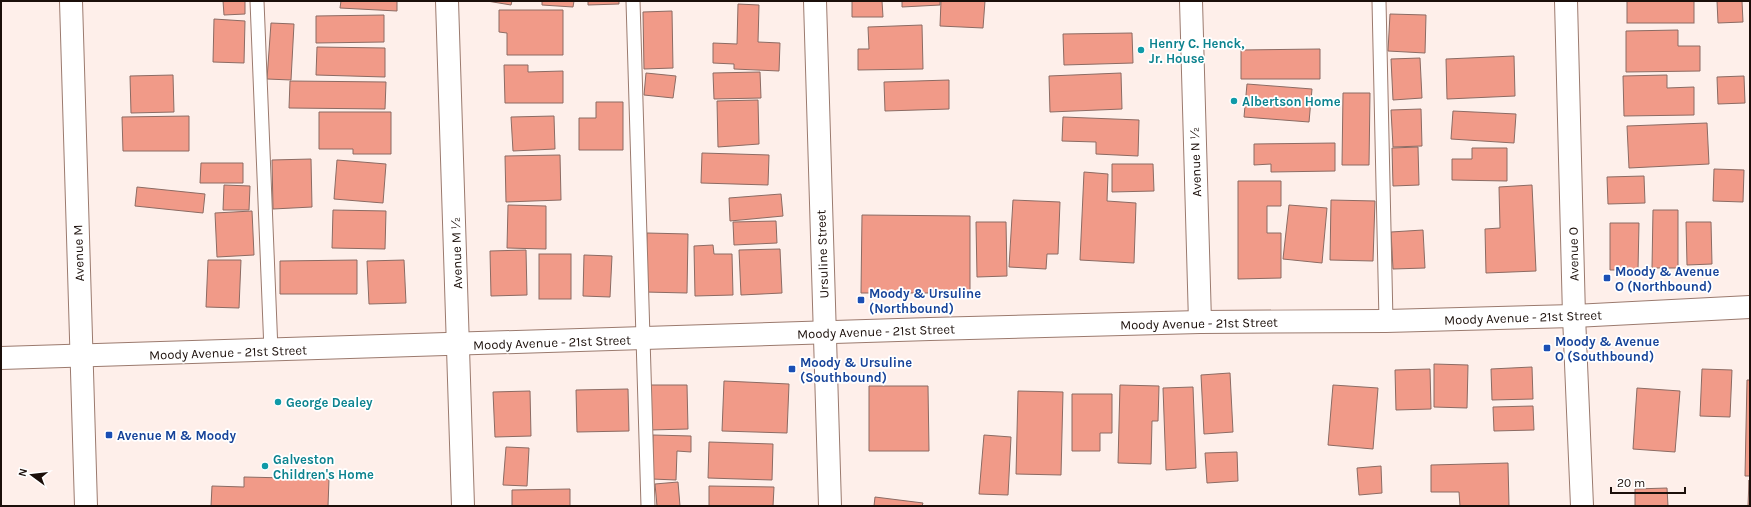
<svg xmlns="http://www.w3.org/2000/svg" width="1751" height="507" font-family="Karla,sans-serif">
<style>
.building{fill:#f19a88;stroke:#8c6b63}
.lines{fill:none;stroke-linecap:round;stroke-linejoin:round}
.service-casing{stroke:#9b7a6e;stroke-width:15}
.minor-casing{stroke:#9b7a6e;stroke-width:24}
.tertiary-casing{stroke:#9b7a6e;stroke-width:24}
.secondary-casing{stroke:#9b7a6e;stroke-width:24}
.service{stroke:#fff;stroke-width:13}
.minor{stroke:#fff;stroke-width:22}
.tertiary{stroke:#fff;stroke-width:22}
.secondary{stroke:#fff;stroke-width:22}
.culture-dot{fill:#0f9aa8;stroke:#fff;stroke-width:1.5}
.transit-dot{fill:#1a4fb4;stroke:#fff;stroke-width:1.5}
.labels{text-anchor:middle;stroke-width:3.5;stroke-linejoin:round;paint-order:stroke}
.culture-label{font-size:13px;font-weight:bold;fill:#0d838f;stroke:#fff;text-anchor:start}
.street-label{font-size:13px;fill:#1b0f0a;stroke:#fff}
.transit-label{font-size:13px;font-weight:bold;fill:#164399;stroke:#fff;text-anchor:start}
</style>
<rect width="100%" height="100%" fill="#feefea"/>
<g class="building">
<path d="M223 1H245V14L224 15Z"/>
<path d="M341 1H397V11L340 8Z"/>
<path d="M487 1H512L511 5Z"/>
<path d="M542 1H574L573 7 542 5Z"/>
<path d="M588 1H619V4L588 5Z"/>
<path d="M852 1H882L883 17H852Z"/>
<path d="M902 1H940V5L902 7Z"/>
<path d="M941 1H985L983 28 940 26Z"/>
<rect x="1627" y="1" width="67" height="22"/>
<path d="M1717 1H1742L1743 22 1718 23Z"/>
<path d="M738 4 759 5 758 42 780 43 779 71 734 69V64L713 63V43L737 44Z"/>
<path d="M499 10H563V55H507V33L499 32Z"/>
<path d="M672 11 673 68 644 69 643 12Z"/>
<path d="M1390 14 1426 15 1425 53 1388 51Z"/>
<path d="M384 15V42L316 43V16Z"/>
<path d="M214 19 245 21 244 63 213 62Z"/>
<path d="M271 23 294 24 291 80 267 79Z"/>
<path d="M922 25 923 69 858 70V49H869L868 27Z"/>
<path d="M1678 30V46H1700V71L1626 72V31Z"/>
<path d="M1132 33 1133 63 1064 65 1063 34Z"/>
<path d="M317 47 385 48V77L316 75Z"/>
<path d="M1320 49V79H1241V50Z"/>
<path d="M1514 56 1515 96 1447 99 1446 59Z"/>
<path d="M1420 58 1422 98 1393 100 1391 59Z"/>
<path d="M504 65H528V72L563 71V103H505Z"/>
<path d="M760 72 761 98 714 99 713 73Z"/>
<path d="M646 73 676 76 673 98 644 95Z"/>
<path d="M1121 73 1122 109 1050 112 1049 76Z"/>
<path d="M173 75 174 112 131 113 130 76Z"/>
<path d="M1667 75V88L1694 87V115L1624 116 1623 76Z"/>
<path d="M1744 76 1745 103 1718 104 1717 77Z"/>
<path d="M949 80V109L885 111 884 82Z"/>
<path d="M290 81 386 82 385 109 289 108Z"/>
<path d="M1247 84 1312 89 1309 122 1244 117Z"/>
<path d="M1343 93H1370L1369 165H1342Z"/>
<path d="M758 100 759 144 718 147 717 101Z"/>
<path d="M596 102H623V150H579V118H596Z"/>
<path d="M1421 109 1422 146 1393 147 1391 110Z"/>
<path d="M1453 111 1516 114 1514 143 1451 139Z"/>
<path d="M319 112H391V154H353V149H319Z"/>
<path d="M189 116V151H123L122 117Z"/>
<path d="M554 116 555 149 513 151 511 117Z"/>
<path d="M1063 117 1139 120 1138 156 1096 154V142L1062 141Z"/>
<path d="M1707 123 1709 164 1629 168 1627 126Z"/>
<path d="M1335 143V171L1271 172V164L1254 165V144Z"/>
<path d="M1418 147 1419 185 1393 186 1392 148Z"/>
<path d="M1472 148H1507V181L1452 180V159H1472Z"/>
<path d="M702 153 769 155 768 185 701 183Z"/>
<path d="M560 155 561 200 506 202 505 156Z"/>
<path d="M311 159 312 207 273 209 272 160Z"/>
<path d="M337 160 386 164 383 203 334 199Z"/>
<path d="M201 163H243V183H200Z"/>
<path d="M1112 164H1153L1154 191 1112 192Z"/>
<path d="M1714 169 1744 170 1743 202 1713 201Z"/>
<path d="M1084 172 1108 174 1107 201 1136 203 1134 263 1080 260Z"/>
<path d="M1644 176 1645 203 1608 204 1607 177Z"/>
<path d="M1238 181H1281V206H1267V233H1281V278L1238 279Z"/>
<path d="M224 185 250 186 249 210H223Z"/>
<path d="M1532 185 1536 271 1486 273 1485 229 1500 228 1499 187Z"/>
<path d="M137 187 205 194 203 213 135 206Z"/>
<path d="M781 194 783 216 730 221 729 198Z"/>
<path d="M1013 200 1060 202 1058 254H1047L1046 269 1009 267Z"/>
<path d="M1331 200 1375 201 1373 261 1330 260Z"/>
<path d="M508 205 546 206V249L507 248Z"/>
<path d="M1289 205 1327 208 1322 263 1283 259Z"/>
<path d="M333 210 386 211 385 249 332 248Z"/>
<path d="M1653 210H1678V268H1652Z"/>
<path d="M252 211 254 255 217 257 215 213Z"/>
<path d="M862 215 970 216V293H861Z"/>
<path d="M776 221 777 243 734 245 733 222Z"/>
<path d="M976 222H1006L1007 276 977 277Z"/>
<path d="M1686 222H1711L1712 264 1687 265Z"/>
<path d="M1610 223H1639L1638 270H1610Z"/>
<path d="M1423 230 1425 268 1393 269 1391 232Z"/>
<path d="M647 233 688 234 687 293 645 292Z"/>
<path d="M713 245 714 254H732L733 295 695 296 694 246Z"/>
<path d="M780 249 782 293 741 295 739 250Z"/>
<path d="M526 250 527 295 491 296 490 251Z"/>
<rect x="539" y="254" width="32" height="45"/>
<path d="M584 255 612 256 610 297 583 296Z"/>
<path d="M208 260H241L239 308 206 307Z"/>
<path d="M357 260V294H280V261Z"/>
<path d="M404 260 406 303 369 304 367 261Z"/>
<path d="M1434 364 1468 365 1467 408 1434 407Z"/>
<path d="M1532 367 1533 399 1492 400 1491 369Z"/>
<path d="M1430 369 1431 409 1396 410 1395 370Z"/>
<path d="M1702 369 1732 370 1730 417 1700 416Z"/>
<path d="M1230 373 1233 432 1204 434 1201 375Z"/>
<path d="M1747 380H1750V476H1745Z"/>
<path d="M724 381 789 384 787 433 722 431Z"/>
<path d="M650 385H687L688 429 650 430Z"/>
<path d="M1120 385 1159 386 1158 421H1152L1151 464 1118 463Z"/>
<path d="M1333 385 1378 388 1373 449 1328 445Z"/>
<path d="M869 386H928L929 451H869Z"/>
<path d="M1193 387 1196 468 1166 470 1163 388Z"/>
<path d="M1637 388 1680 391 1675 452 1633 449Z"/>
<path d="M628 389 629 431 577 432 576 390Z"/>
<path d="M530 391 531 436 495 437 493 392Z"/>
<path d="M1018 391 1063 392 1061 475 1016 474Z"/>
<path d="M1072 394H1112V433H1100V451H1072Z"/>
<path d="M1533 406 1534 430 1494 431 1493 407Z"/>
<path d="M653 435 691 436V452L677 451 676 480 652 479Z"/>
<path d="M984 435 1011 437 1008 495 979 494Z"/>
<path d="M709 442 773 444 772 480 708 478Z"/>
<path d="M506 447 529 448 527 486 503 485Z"/>
<path d="M1237 452 1238 481 1207 483 1205 453Z"/>
<path d="M1508 463 1509 506H1460L1459 492H1431V465Z"/>
<path d="M1381 466 1382 493 1359 495 1357 468Z"/>
<path d="M244 477 329 479 328 506H211L212 486 244 487Z"/>
<path d="M1749 480 1750 506H1748Z"/>
<path d="M678 482 680 506H657L655 484Z"/>
<path d="M709 486 774 487 773 506H709Z"/>
<path d="M1667 488 1668 506H1635V489Z"/>
<path d="M570 489V506H512V490Z"/>
<path d="M875 497 923 503 922 506H874Z"/>
</g>
<g class="lines">
<g class="service-casing">
<g id="service">
<path d="M257 1 271 351"/>
<path d="M633 1 648 506"/>
<path d="M1379 1 1386 321"/>
</g>
</g>
<g class="minor-casing">
<g id="minor">
<path d="M71 1 86 506"/>
<path d="M447 1 463 506"/>
<path d="M815 1 830 506"/>
<path d="M1191 1 1200 322"/>
</g>
</g>
<g class="tertiary-casing">
<path id="tertiary" d="M1566 1 1574 316"/>
</g>
<g class="secondary-casing">
<g id="secondary">
<path d="M1574 316 1582 506"/>
<path d="M1 358 930 329 1200 322 1386 321 1574 316 1750 307"/>
</g>
</g>
<use href="#service" class="service"/>
<use href="#minor" class="minor"/>
<use href="#tertiary" class="tertiary"/>
<use href="#secondary" class="secondary"/>
</g>
<g class="culture-dot">
<circle cx="1141" cy="50" r="4"/>
<circle cx="1234" cy="101" r="4"/>
<circle cx="278" cy="402" r="4"/>
<circle cx="265" cy="466" r="4"/>
</g>
<g class="transit-dot">
<rect x="1603" y="274" width="8" height="8" rx="2"/>
<rect x="857" y="296" width="8" height="8" rx="2"/>
<rect x="1543" y="344" width="8" height="8" rx="2"/>
<rect x="788" y="365" width="8" height="8" rx="2"/>
<rect x="105" y="431" width="8" height="8" rx="2"/>
</g>
<g class="labels">
<g class="culture-label">
<text x="1149" y="48">Henry C. Henck,<tspan x="1149" dy="15">Jr. House</tspan></text>
<text x="1242" y="106">Albertson Home</text>
<text x="286" y="407">George Dealey</text>
<text x="273" y="464">Galveston<tspan x="273" dy="15">Children's Home</tspan></text>
</g>
<g class="street-label">
<text transform="translate(1195 162) rotate(-92)" y="5">Avenue N ½</text>
<text transform="translate(78 253) rotate(-92)" y="5">Avenue M</text>
<text transform="translate(456 253) rotate(-92)" y="5">Avenue M ½</text>
<text transform="translate(822 254) rotate(-92)" y="5">Ursuline Street</text>
<text transform="translate(1573 254) rotate(-91)" y="5">Avenue O</text>
<text transform="translate(1523 317) rotate(-2)" y="5">Moody Avenue - 21st Street</text>
<text transform="translate(1199 323) rotate(-1)" y="5">Moody Avenue - 21st Street</text>
<text transform="translate(876 331) rotate(-2)" y="5">Moody Avenue - 21st Street</text>
<text transform="translate(552 342) rotate(-2)" y="5">Moody Avenue - 21st Street</text>
<text transform="translate(228 352) rotate(-2)" y="5">Moody Avenue - 21st Street</text>
</g>
<g class="transit-label">
<text x="1615" y="276">Moody &amp; Avenue<tspan x="1615" dy="15">O (Northbound)</tspan></text>
<text x="869" y="298">Moody &amp; Ursuline<tspan x="869" dy="15">(Northbound)</tspan></text>
<text x="1555" y="346">Moody &amp; Avenue<tspan x="1555" dy="15">O (Southbound)</tspan></text>
<text x="800" y="367">Moody &amp; Ursuline<tspan x="800" dy="15">(Southbound)</tspan></text>
<text x="117" y="440">Avenue M &amp; Moody</text>
</g>
</g>
<rect width="1751" height="507" fill="none" stroke="#1b0f0a" stroke-width="4"/>
<g transform="translate(32 475) rotate(285)" stroke="#ffffff" stroke-width="3" paint-order="stroke">
<path d="M0-3L7 15L0 10L-7 15Z" fill="#1b0f0a"/>
<text y="-6" font-size="11" font-weight="bold" text-anchor="middle" fill="#1b0f0a">N</text>
</g>
<path d="M1611 487v6h74v-6" fill="none" stroke="#1b0f0a" stroke-width="2"/>
<text x="1617" y="487" font-size="12" fill="#1b0f0a" stroke="#ffffff" stroke-width="3" paint-order="stroke">20 m</text>
</svg>
